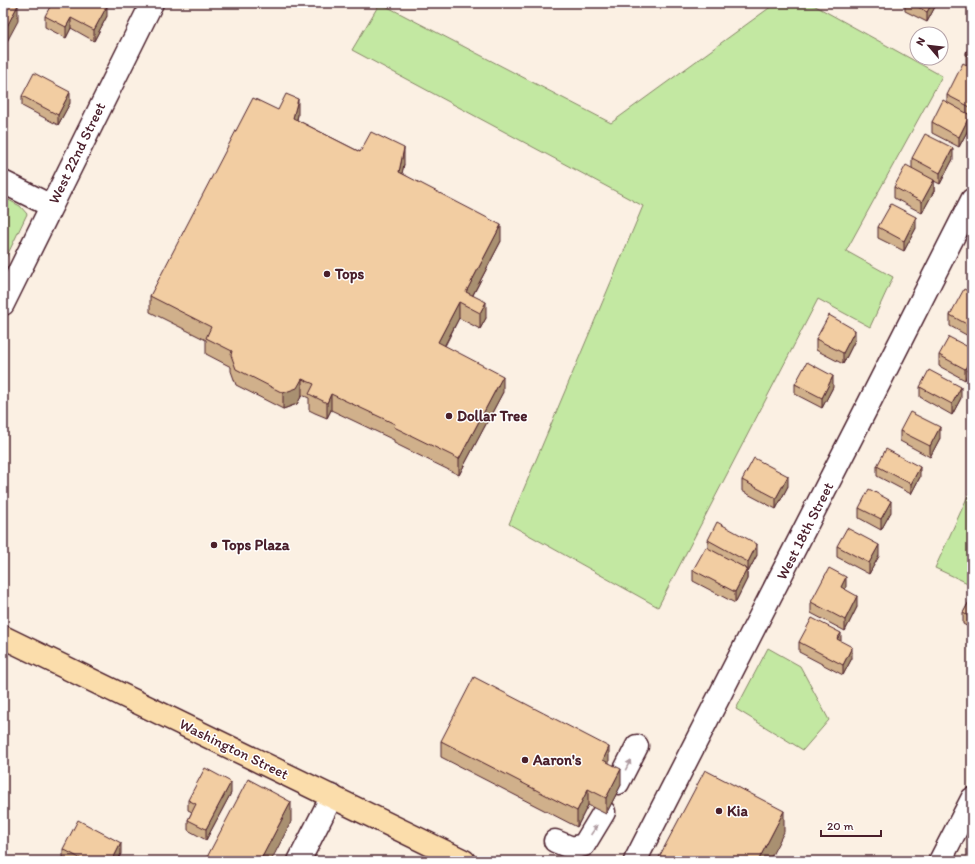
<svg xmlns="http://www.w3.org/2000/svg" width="975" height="864" font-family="Itim,sans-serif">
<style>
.green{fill:#c3e8a2;stroke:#868466}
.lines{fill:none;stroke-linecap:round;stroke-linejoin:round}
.minor-casing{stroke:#4a1f2b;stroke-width:25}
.major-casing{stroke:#4a1f2b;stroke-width:25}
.minor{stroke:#fff;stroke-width:22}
.major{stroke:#fbddab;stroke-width:22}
.wall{fill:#d0b08b;stroke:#4a1f2b}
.shaded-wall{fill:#a99071;stroke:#4a1f2b}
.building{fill:#f2cda2;stroke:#4a1f2b}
.oneway{fill:#ae9aa0}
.poi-dot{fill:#4a1f2b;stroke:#fff;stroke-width:1.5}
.labels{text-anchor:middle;stroke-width:3;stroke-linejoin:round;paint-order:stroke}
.street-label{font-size:15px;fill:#4a1f2b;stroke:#fff}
.poi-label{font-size:15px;font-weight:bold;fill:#4a1f2b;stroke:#fff;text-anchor:start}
</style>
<rect width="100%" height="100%" fill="#fbf0e3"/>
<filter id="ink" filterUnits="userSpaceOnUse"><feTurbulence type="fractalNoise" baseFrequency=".025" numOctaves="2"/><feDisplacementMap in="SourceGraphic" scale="8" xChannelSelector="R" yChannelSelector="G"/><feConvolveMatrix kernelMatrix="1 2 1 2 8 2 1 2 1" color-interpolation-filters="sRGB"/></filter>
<g filter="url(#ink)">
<g class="green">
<path d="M380 3 611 123 776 3H810L942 76 846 251 893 277 870 327 818 299 658 607 509 524 643 206 352 50Z"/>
<path d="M3 197 20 206 27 214 3 264Z"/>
<path d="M972 487V585L935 568Z"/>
<path d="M768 648 800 666 829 720 803 750 736 709Z"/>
</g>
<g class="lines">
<g class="minor-casing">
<g id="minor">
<path d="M3 182 51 206"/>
<path d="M3 304 152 3"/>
<path d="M618 783 637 746"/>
<path d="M555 841 572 848 584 845 604 812"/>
<path d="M299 861 332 796"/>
<path d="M635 861C747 640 861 421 972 200"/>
<path d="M940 861 972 799"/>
</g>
</g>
<g class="major-casing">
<path id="major" d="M3 637 464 861"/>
</g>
<use href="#minor" class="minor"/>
<use href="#major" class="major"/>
</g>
<g class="wall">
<path d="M113 3H121L119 6Z"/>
<path d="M905 3H937L927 22 905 11Z"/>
<path d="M60 7 107 16 94 41 71 28 66 38 45 27V16Z"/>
<path d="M972 42V67L966 64V53Z"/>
<path d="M972 68V119L970 118V126L959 147 932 133V122L947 102V95Z"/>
<path d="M22 96 70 103 58 125 22 106Z"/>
<path d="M278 110 298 115 297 120 360 152 404 164 402 173 501 241 473 295 486 318 480 329 459 318 445 346 503 392 459 475 394 443V440L331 410 327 418 315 413 309 410V398L302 395 297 404 283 409 236 385 231 371V367L206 354V340L150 312V296Z"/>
<path d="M912 158 953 159 940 184 934 181V191L922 213 894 198V187L912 168Z"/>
<path d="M878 227 916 228 904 251 878 238Z"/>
<path d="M972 293V338L950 326V315Z"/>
<path d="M816 339 855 340 843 364 816 350Z"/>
<path d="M972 349V366L965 380 939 366V355Z"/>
<path d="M795 384 833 387 822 408 795 394Z"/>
<path d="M920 387 961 398 952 415 920 397Z"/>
<path d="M900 431 940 438 930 457 900 441Z"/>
<path d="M877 466 920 477 911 494 877 476Z"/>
<path d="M742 480 788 486 776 509 742 491Z"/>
<path d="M859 508 891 512 881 530 859 518Z"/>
<path d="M708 540 757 555 748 572H747V579L735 603 693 581V570L708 548Z"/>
<path d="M837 546 879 556 869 574 837 557Z"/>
<path d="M846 587 845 590 857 607 845 631 811 613V602Z"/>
<path d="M972 596V629L963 624V613Z"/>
<path d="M841 641 852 658 843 675 799 652V642Z"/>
<path d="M441 741 609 763 621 785 606 814 588 805 577 827 441 757Z"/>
<path d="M231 793 206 840 188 830V820L192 812 188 810V800Z"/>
<path d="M63 849 121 854 117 861H65L63 860Z"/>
</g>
<g class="shaded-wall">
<path d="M932 3H937L927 22V12Z"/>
<path d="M18 5V21L3 49V34Z"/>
<path d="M107 6V16L94 41V30Z"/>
<path d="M71 18V28L66 38V27Z"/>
<path d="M70 92V103L58 125V115Z"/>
<path d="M298 99V115L293 134V118Z"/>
<path d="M970 115V126L959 147V137Z"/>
<path d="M404 148V164L399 188V172Z"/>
<path d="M953 148V159L940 184V173Z"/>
<path d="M934 180V191L922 213V202Z"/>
<path d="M916 217V228L904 251V241Z"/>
<path d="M501 225V241L467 306 466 292Z"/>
<path d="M459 302V318L438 358V342Z"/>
<path d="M486 302V318L480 329V313Z"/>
<path d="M855 330V340L843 364V353Z"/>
<path d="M972 356V366L965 380V369Z"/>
<path d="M503 376V392L459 475V459Z"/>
<path d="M833 376V387L822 408V398Z"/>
<path d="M302 379V395L297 404 283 409V393Z"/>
<path d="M961 387V398L952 415V404Z"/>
<path d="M331 394V410L327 418V403Z"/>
<path d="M940 427V438L930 457V446Z"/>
<path d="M920 467V477L911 494V484Z"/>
<path d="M788 476V486L776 509V498Z"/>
<path d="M891 501V512L881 530V519Z"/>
<path d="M757 544V555L748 572V562Z"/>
<path d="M879 545V556L869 574V563Z"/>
<path d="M747 569V579L735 603V592Z"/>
<path d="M846 577V587L841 598V587Z"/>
<path d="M857 596V607L845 631V620Z"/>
<path d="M841 633V644L837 639Z"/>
<path d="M852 647V658L843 675V665Z"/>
<path d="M609 747V763L603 775V760Z"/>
<path d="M621 769V785L606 814V798Z"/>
<path d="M231 782V793L206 840V829Z"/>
<path d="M588 789V805L577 827V811Z"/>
<path d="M291 802V822L271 861H260Z"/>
<path d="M784 811V832L769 861H758Z"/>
<path d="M121 843V854L117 861H112Z"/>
</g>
<g class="building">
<path d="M3 3H14L18 5 3 34Z"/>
<path d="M52 3H54L60 7 62 3H102L107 6 94 30 71 18 66 27 45 16Z"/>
<path d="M911 3H932L927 12Z"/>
<path d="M972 42V57L966 53Z"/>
<path d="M963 63 972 68V108L947 95Z"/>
<path d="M34 73 70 92 58 115 22 96Z"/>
<path d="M286 94 298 99 293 118 360 152 371 132 404 148 399 172 501 225 466 292 486 302 480 313 459 302 438 342 503 376 459 459 394 427 395 424 331 394 327 403 309 394 314 384 302 379 297 388 283 393 236 369 231 355 232 351 206 338 211 327 150 296 253 98 278 110Z"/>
<path d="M943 100 970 115 959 137 932 122Z"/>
<path d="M925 134 953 148 940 173 912 158Z"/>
<path d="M906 165 934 180 922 202 894 187Z"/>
<path d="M891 204 916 217 904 241 878 227Z"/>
<path d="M964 289 972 293V327L950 315Z"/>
<path d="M829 315 855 330 843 353 816 339Z"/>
<path d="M949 337 972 349V356L965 369 939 355Z"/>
<path d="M807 362 833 376 822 398 795 384Z"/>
<path d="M929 370 961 387 952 404 920 387Z"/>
<path d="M910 412 940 427 930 446 900 431Z"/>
<path d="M886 449 920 467 911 484 877 466Z"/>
<path d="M754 458 788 476 776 498 742 480Z"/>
<path d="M869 489 891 501 881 519 859 508Z"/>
<path d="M717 522 757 544 748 562 708 540Z"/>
<path d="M847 528 879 545 869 563 837 546Z"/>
<path d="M706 547 747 569 735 592 693 570Z"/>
<path d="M829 568 846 577 841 587 857 596 845 620 811 602Z"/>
<path d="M972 596V618L963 613Z"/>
<path d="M812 618 841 633 837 639 852 647 843 665 799 642Z"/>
<path d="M474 677 609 747 603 760 621 769 606 798 588 789 577 811 441 741Z"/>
<path d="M205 768 231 782 206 829 188 820 196 804 188 800Z"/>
<path d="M705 770 784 811 758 861H657Z"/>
<path d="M248 779 291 802 260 861H205Z"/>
<path d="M78 820 121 843 112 861H85L63 849Z"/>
</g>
<defs><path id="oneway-solid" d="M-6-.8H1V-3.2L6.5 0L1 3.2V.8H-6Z"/></defs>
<g class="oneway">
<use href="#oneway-solid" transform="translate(628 765) rotate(-63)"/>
<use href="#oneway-solid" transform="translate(594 830) rotate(-56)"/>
</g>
</g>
<g class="poi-dot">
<circle cx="327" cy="274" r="4"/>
<circle cx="449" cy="416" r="4"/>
<circle cx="214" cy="545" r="4"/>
<circle cx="525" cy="760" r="4"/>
<circle cx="719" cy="811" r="4"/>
</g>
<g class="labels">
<g class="street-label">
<text transform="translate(77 153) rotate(-64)" y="5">West 22nd Street</text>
<text transform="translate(805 531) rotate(-63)" y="5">West 18th Street</text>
<text transform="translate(234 749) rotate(26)" y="5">Washington Street</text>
</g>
<g class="poi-label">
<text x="335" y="279">Tops</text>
<text x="457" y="421">Dollar Tree</text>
<text x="222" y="550">Tops Plaza</text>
<text x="533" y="765">Aaron's</text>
<text x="727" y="816">Kia</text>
</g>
</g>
<rect width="975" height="864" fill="none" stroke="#fff" stroke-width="16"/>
<rect x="8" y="8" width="959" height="848" fill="none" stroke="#4a1f2b" stroke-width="1.5" filter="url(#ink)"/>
<g transform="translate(929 46) rotate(298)"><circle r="19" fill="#ffffff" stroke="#b7a5aa"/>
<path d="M0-3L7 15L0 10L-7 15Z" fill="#4a1f2b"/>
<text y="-6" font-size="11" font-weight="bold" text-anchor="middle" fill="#4a1f2b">N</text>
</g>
<path d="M821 830v6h60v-6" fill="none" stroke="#4a1f2b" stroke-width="2"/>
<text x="827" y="830" font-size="12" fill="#4a1f2b" stroke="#ffffff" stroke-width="3" paint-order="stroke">20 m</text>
</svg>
